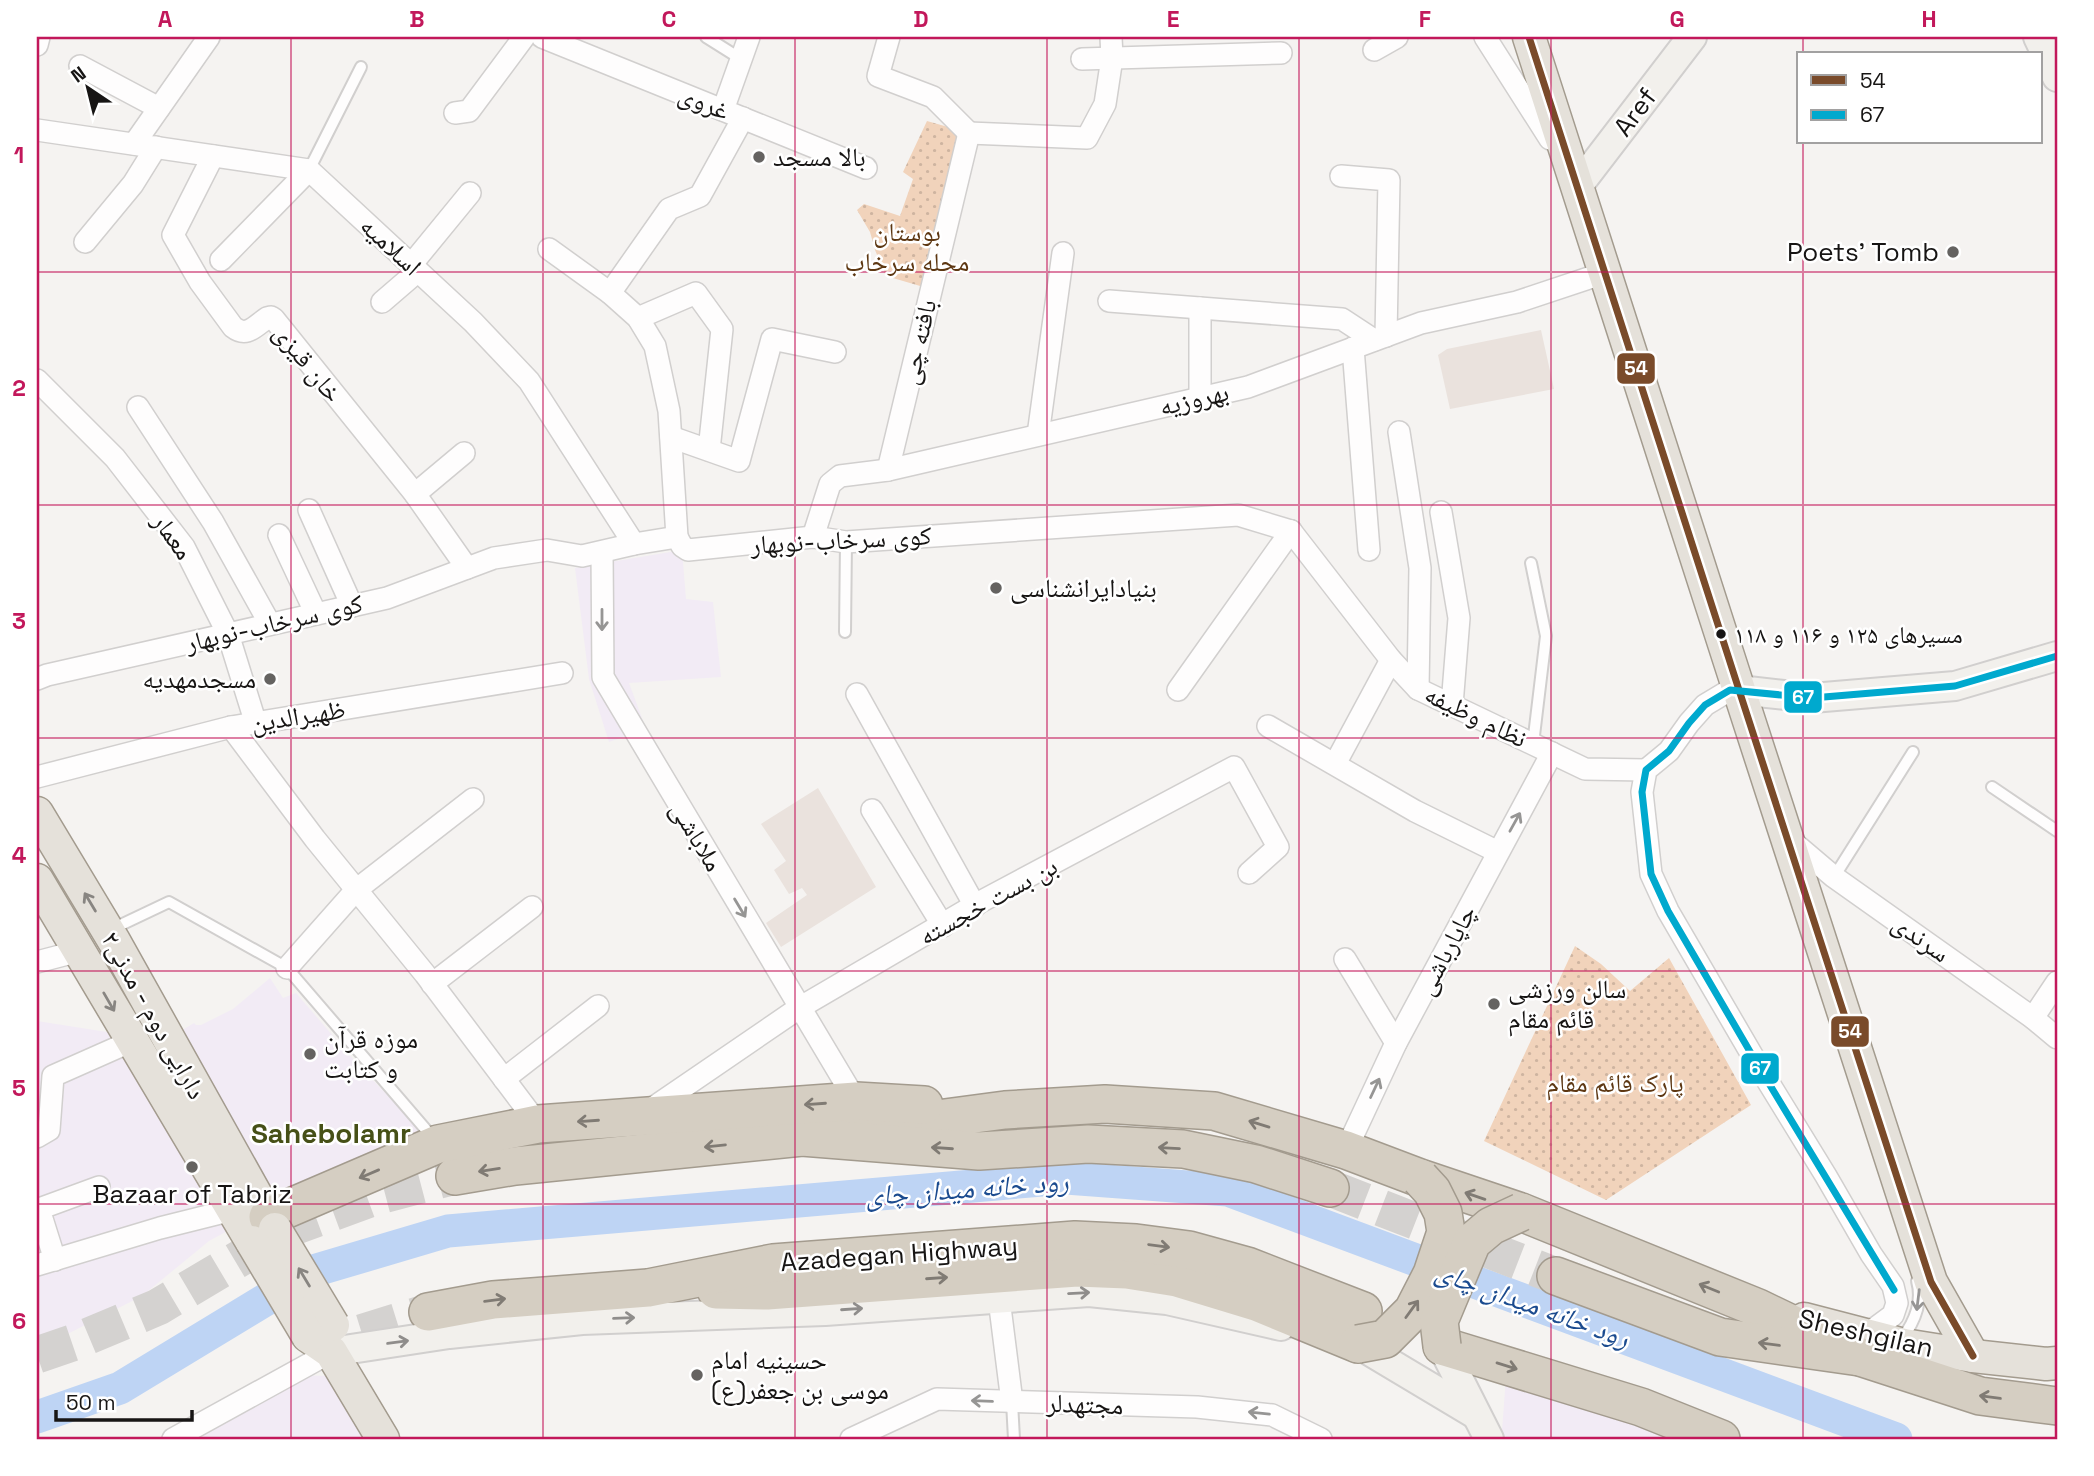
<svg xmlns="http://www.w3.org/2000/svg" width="2094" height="1476" font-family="'Space Grotesk','Noto Naskh Arabic',sans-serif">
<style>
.commercial{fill:#f2ebf5}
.built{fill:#eae2dd}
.park{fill:url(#park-dots)}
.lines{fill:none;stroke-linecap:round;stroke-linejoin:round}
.river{stroke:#bed4f4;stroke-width:33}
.highway-tunnel{stroke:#d4d2d0;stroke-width:37;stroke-dasharray:37 18;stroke-linecap:butt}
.lane-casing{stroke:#d1cfce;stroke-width:14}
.street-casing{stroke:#d1cfce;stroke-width:24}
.secondary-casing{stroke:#d1cfce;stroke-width:32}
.primary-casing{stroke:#a39b8e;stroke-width:35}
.highway-casing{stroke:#a39b8e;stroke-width:40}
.lane{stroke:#fefdfd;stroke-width:10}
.street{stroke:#fefdfd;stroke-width:21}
.secondary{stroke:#f2f0ec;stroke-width:28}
.primary{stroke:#e5e1da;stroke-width:32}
.highway{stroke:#d5cec2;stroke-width:37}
.primary-bridge-casing{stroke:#a39b8e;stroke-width:35;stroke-linecap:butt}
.highway-bridge-casing{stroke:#a39b8e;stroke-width:40;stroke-linecap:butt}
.primary-bridge{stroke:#e5e1da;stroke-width:32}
.highway-bridge{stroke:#d5cec2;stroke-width:37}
.bus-1-casing{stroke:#fff;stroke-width:12}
.bus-2-casing{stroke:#fff;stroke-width:12}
.bus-1{stroke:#7a4b2a;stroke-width:7}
.bus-2{stroke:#00a9ce;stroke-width:7}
.oneway{stroke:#969594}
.oneway2{stroke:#888581}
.oneway3{stroke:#807b74}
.oneway4{stroke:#8f8d8b}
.grid{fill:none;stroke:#c2185b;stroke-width:2;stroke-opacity:0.55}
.poi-dot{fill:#656361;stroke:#fff;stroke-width:2.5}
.bus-dot{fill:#171514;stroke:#fff;stroke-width:2.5}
.labels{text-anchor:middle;stroke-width:5;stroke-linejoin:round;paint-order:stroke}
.bus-label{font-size:24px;fill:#171514;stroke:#fff;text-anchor:start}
.street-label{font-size:26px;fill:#171514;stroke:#fff}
.poi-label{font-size:26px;fill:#171514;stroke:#fff;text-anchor:start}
.park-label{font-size:26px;fill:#5d3712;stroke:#fff}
.neighbourhood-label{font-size:28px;font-weight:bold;fill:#465017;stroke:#fff}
.water-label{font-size:28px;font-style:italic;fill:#1b4b8f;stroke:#fff}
.line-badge{stroke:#fff;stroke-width:2.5}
.badge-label{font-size:19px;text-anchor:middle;font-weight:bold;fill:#fff}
.neatline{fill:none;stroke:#c2185b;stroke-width:2.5}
.grid-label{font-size:23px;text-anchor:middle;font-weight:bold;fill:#c2185b}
</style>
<defs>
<pattern id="park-dots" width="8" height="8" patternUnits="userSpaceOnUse" patternTransform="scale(1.75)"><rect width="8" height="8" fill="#f1d3bb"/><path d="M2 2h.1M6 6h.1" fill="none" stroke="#ceb4a0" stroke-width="1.8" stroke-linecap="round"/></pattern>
</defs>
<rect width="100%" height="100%" fill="#f5f3f1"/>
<g class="commercial">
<path d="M682 550 686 599 713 602 721 677 629 683 646 729 609 742 589 679 575 568Z"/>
<path d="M270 978 283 998 296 993 359 1066 430 1139 264 1195 268 1209 209 1241 142 1296 46 1345 37 1348V1021L164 1041 194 1023 196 1025H201L233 1009Z"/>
<path d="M286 1375 329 1376 368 1439H165Z"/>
<path d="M1506 1377 1683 1439H1507L1502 1431Z"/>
</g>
<g class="built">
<path d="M1541 330 1554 389 1450 409 1438 355 1447 349Z"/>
<path d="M818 788 876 887 781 947 766 923 807 895 802 888 789 894 774 870 786 861 761 824Z"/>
</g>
<g class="park">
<path d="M927 121 969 133 927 288 886 276 875 250 870 232 857 210 864 204 900 216 913 179 903 172Z"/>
<path d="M1575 946 1601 964 1630 991 1669 958 1751 1105 1606 1200 1484 1141Z"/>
</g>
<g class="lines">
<path class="river" d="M37 1417 120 1388 313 1271 448 1231 1066 1178 1228 1190 1896 1439"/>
<g class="highway-tunnel">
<path d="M1330 1188 1556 1276"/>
<path d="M311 1354 354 1335 428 1312"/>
<path d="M37 1355 72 1343 158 1307 291 1228 375 1197 455 1176"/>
</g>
<g class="lane-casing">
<g id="lane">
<path d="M706 37 741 59"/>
<path d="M309 170 361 67"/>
<path d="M1531 563 1546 636 1533 744"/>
<path d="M845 632 846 542"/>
<path d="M1992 787 2057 831"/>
<path d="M1834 877 1913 752"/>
<path d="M110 930 169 902 287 968 434 1139"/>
<path d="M1901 1340C1914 1323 1923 1302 1917 1281"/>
<path d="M1012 1402 1014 1439"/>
</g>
</g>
<g class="street-casing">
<g id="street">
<path d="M542 37 866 168"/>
<path d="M889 37 878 76 933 97 969 133"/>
<path d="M1485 37 1550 139 1557 137"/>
<path d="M37 45 39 37"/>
<path d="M1374 50 1397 37"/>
<path d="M1082 59 1281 53"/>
<path d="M80 66 159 108"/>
<path d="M723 110 749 37"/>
<path d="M455 113 469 111 524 37"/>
<path d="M37 130 309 170 473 322 529 381 634 544"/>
<path d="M969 133 1087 138 1105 104 1112 58 1111 37"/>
<path d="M134 144 209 37"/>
<path d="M213 156 173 235 200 282 233 327C247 338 255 326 267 318L271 317 274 319 415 494 467 568"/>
<path d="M1341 176 1389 180 1386 336"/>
<path d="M85 242 133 184 156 147"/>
<path d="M549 249 610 293"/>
<path d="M221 260 309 170"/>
<path d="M411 265 470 193"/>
<path d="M1109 301 1342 319 1374 340"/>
<path d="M382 302 418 271"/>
<path d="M1200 308V398"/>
<path d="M638 318 696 293 722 329 709 450"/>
<path d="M1353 348 1369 550"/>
<path d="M37 380 115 458 184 547 228 634 256 724"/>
<path d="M138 407 213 522 270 624"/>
<path d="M1399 432 1420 568 1418 689"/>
<path d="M1038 435 1063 253"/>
<path d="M671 437 739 461 772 339 835 352"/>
<path d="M888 470 969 133"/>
<path d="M415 494 464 453"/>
<path d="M309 510 352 606"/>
<path d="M1441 512 1459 618 1452 705"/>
<path d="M1291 531 1391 660 1418 689 1585 769 1646 770"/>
<path d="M279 535 316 614"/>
<path d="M677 537 669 411 655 346 638 318 610 293 669 209 700 196 743 118"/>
<path d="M813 537 830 484 840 476 888 470 1248 387 1421 323 1517 302 1604 273"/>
<path d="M602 552 603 677 856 1101"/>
<path d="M37 679 47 675 387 598 494 558 547 550 582 556 634 544 677 537 682 546 688 550 813 537 846 542 1238 515 1291 531"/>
<path d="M1178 690 1291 531"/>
<path d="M1739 690H1730L1705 705 1689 723 1669 751 1646 770 1642 792 1651 874 1668 911 1759 1067 1826 1176 1871 1254 1893 1286 1897 1303 1893 1315 1866 1335"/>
<path d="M857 694 975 906"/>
<path d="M1268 726 1415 811 1498 852"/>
<path d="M231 727 315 839 425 974 538 1124"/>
<path d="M1335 764 1391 660"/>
<path d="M37 777 231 727 562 673"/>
<path d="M872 810 943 926"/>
<path d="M1788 838 1834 877 2033 1018 2057 1038"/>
<path d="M1345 959 1396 1043"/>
<path d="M37 962 79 951"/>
<path d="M287 968 356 890 473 799"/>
<path d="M432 984 532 907"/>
<path d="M2033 1018 2057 982"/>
<path d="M504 1079 598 1006"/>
<path d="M647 1112 799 1008 982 901 1234 767 1278 847 1249 873"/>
<path d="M37 1137 49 1130 53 1076 132 1041"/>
<path d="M1346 1150 1396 1043 1552 753"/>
<path d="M55 1260 39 1209 99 1187"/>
<path d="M37 1265 160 1228 232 1210"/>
<path d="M999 1299 1012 1402"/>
<path d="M173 1439 331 1352"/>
<path d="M851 1439 937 1399 1197 1407 1272 1415 1321 1439"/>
</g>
</g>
<g class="secondary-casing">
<g id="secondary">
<path d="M2038 37 2057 77"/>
<path d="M1577 187 1692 37"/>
<path d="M1739 690 1812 698 1955 686 2057 656"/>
<path d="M1347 1342 1358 1344 1475 1414"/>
<path d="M1442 1346 1489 1439"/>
<path d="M331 1352 449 1334 582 1320 825 1311 1089 1292 1167 1300 1281 1326"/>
</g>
</g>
<g class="primary-casing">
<g id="primary">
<path d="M1529 37 1739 690 1931 1282 1973 1356"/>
<path d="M37 813 114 941 275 1229"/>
<path d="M37 880 252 1242"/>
<path d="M1804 1319 1904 1345 1973 1356 2046 1364 2057 1363"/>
<path d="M308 1336 331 1352 383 1439"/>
</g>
</g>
<g class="highway-casing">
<g id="highway">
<path d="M802 1137 1005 1110 1105 1104 1214 1111 1346 1150 1420 1178 1521 1212 1758 1308 1860 1357"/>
<path d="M455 1176 515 1166 802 1137 979 1151 1088 1144 1183 1149 1256 1164 1330 1188"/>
<path d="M268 1217 438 1144 538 1124 856 1101 924 1105"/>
<path d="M1556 1276 1720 1337 1860 1357 1980 1396 2057 1406"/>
<path d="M716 1290 767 1291 1077 1268 1127 1270 1177 1278 1256 1302 1358 1344"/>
<path d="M428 1312 493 1300 648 1288 773 1263 1075 1240 1136 1243 1189 1250 1247 1266 1363 1311"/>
<path d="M1442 1346 1641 1407 1721 1439"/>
</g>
</g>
<use href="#lane" class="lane"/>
<use href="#street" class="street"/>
<use href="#secondary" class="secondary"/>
<use href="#primary" class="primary"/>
<use href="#highway" class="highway"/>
<g class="primary-bridge-casing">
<g id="primary-bridge">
<path d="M275 1229 333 1325"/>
<path d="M252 1242 308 1336"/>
</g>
</g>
<g class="highway-bridge-casing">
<g id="highway-bridge">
<path d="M1358 1344 1385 1339 1413 1311 1432 1274 1446 1232 1443 1213 1432 1191 1420 1178"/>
<path d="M1442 1346 1439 1321 1472 1242 1491 1226 1521 1212"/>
</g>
</g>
<use href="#primary-bridge" class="primary-bridge"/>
<use href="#highway-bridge" class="highway-bridge"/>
<g class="bus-1-casing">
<path id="bus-1" d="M1529 37 1739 690 1931 1282 1973 1356"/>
</g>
<g class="bus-2-casing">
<path id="bus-2" d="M1894 1290 1759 1067 1668 911 1651 874 1642 792 1646 770 1669 751 1689 723 1705 705 1730 690 1812 698 1955 686 2057 656"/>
</g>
<use href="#bus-1" class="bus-1"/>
<use href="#bus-2" class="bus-2"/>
</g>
<defs><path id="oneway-shaft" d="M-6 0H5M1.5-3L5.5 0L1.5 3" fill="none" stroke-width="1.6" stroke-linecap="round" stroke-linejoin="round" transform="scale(1.75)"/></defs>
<g class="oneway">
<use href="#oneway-shaft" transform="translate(602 620) rotate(90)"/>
<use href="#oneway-shaft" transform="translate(1515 822) rotate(-61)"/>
<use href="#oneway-shaft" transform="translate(740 908) rotate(59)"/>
<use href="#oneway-shaft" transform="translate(1375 1088) rotate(-65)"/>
<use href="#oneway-shaft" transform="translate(1918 1300) rotate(97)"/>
<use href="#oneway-shaft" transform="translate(982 1401) rotate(-178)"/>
<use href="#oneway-shaft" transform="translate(1259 1413) rotate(-174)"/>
</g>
<g class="oneway2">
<use href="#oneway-shaft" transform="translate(90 902) rotate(-121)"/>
<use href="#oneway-shaft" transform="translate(109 1002) rotate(60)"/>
<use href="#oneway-shaft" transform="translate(304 1277) rotate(-121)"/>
</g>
<g class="oneway3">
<use href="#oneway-shaft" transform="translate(815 1104) rotate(176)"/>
<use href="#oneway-shaft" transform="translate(588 1121) rotate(176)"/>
<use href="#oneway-shaft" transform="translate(1259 1124) rotate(-163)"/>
<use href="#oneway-shaft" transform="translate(715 1146) rotate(174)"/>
<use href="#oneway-shaft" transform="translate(942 1148) rotate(-176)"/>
<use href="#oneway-shaft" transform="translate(1169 1148) rotate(-177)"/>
<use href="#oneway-shaft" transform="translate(489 1170) rotate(171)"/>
<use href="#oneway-shaft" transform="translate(369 1174) rotate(157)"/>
<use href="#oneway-shaft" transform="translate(1475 1196) rotate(-161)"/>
<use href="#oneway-shaft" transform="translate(1159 1246) rotate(8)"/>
<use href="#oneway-shaft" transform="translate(937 1278) rotate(-4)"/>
<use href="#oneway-shaft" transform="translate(1709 1288) rotate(-158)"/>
<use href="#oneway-shaft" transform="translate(495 1300) rotate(-7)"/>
<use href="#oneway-shaft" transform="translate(1412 1309) rotate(-54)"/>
<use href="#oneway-shaft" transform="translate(1769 1344) rotate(-172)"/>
<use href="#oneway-shaft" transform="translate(1507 1366) rotate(17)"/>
<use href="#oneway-shaft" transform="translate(1990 1397) rotate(-172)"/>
</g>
<g class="oneway4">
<use href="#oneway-shaft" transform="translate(1079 1293) rotate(-3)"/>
<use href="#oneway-shaft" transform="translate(852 1309) rotate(-4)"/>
<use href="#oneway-shaft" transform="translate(624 1318) rotate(-2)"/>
<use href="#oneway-shaft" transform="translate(398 1342) rotate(-8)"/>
</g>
<path class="grid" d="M291 37V1439M543 37V1439M795 37V1439M1047 37V1439M1299 37V1439M1551 37V1439M1803 37V54M1803 142V1439M37 272H2057M37 505H2057M37 738H2057M37 971H2057M37 1204H2057"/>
<g class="poi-dot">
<circle cx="759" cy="157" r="7"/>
<circle cx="1953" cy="252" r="7"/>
<circle cx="996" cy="588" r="7"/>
<circle cx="270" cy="679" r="7"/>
<circle cx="1494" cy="1004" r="7"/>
<circle cx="310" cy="1054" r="7"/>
<circle cx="192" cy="1167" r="7"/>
<circle cx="697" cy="1375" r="7"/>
</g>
<circle class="bus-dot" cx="1721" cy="634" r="6"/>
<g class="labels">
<g class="bus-label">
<text x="1734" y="643">مسیرهای ۱۲۵ و ۱۱۶ و ۱۱۸</text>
</g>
<g class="street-label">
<text transform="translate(704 102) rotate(22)" y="9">غروی</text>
<text transform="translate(1635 112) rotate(-53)" y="9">Aref</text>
<text transform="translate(391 246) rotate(43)" y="9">اسلامیه</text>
<text transform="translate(918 342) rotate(-77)" y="9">بافته چی</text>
<text transform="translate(308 363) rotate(51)" y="9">خان قیزی</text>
<text transform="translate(1194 399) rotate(-13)" y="9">بهروزیه</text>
<text transform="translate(173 536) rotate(55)" y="9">معمار</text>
<text transform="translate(841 540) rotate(-3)" y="9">کوی سرخاب-نوبهار</text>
<text transform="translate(274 623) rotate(-13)" y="9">کوی سرخاب-نوبهار</text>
<text transform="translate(298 716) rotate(-9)" y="9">ظهیرالدین</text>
<text transform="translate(1476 716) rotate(26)" y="9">نظام وظیفه</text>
<text transform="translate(697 836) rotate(59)" y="9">ملاباشی</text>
<text transform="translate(988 901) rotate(-29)" y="9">بن بست خجسته</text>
<text transform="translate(1921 938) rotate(35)" y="9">سرندی</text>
<text transform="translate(1446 950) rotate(-62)" y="9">چاپارباشی</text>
<text transform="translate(154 1015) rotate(61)" y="9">دارایی دوم - مدنی۲</text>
<text transform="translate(899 1254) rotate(-4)" y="9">Azadegan Highway</text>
<text transform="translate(1866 1333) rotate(13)" y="9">Sheshgilan</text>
<text transform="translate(1085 1404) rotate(2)" y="9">مجتهدلر</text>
</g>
<g class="poi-label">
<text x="773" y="166">بالا مسجد</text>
<text x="1939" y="261" text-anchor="end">Poets' Tomb</text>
<text x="1010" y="597">بنیادایرانشناسی</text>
<text x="256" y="688" text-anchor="end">مسجدمهدیه</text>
<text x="1508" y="998">سالن ورزشی<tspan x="1508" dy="30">قائم مقام</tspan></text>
<text x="324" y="1048">موزه قرآن<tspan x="324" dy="30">و کتابت</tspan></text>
<text x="192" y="1203" text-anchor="middle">Bazaar of Tabriz</text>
<text x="711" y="1369">حسینیه امام<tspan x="711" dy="30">موسی بن جعفر(ع)</tspan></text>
</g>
<g class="park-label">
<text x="907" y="241">بوستان<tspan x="907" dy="30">محله سرخاب</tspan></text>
<text x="1615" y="1092">پارک قائم مقام</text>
</g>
<g class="neighbourhood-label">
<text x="331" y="1143">Sahebolamr</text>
</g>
<g class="water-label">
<text transform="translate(967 1188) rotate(-4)" y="10">رود خانه میدان چای</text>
<text transform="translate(1533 1304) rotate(20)" y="10">رود خانه میدان چای</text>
</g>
</g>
<g class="line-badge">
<rect x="1616" y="352" width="40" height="33" rx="7" fill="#7a4b2a"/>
<rect x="1783" y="680" width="40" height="34" rx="7" fill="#00a9ce"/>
<rect x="1830" y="1015" width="40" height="33" rx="7" fill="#7a4b2a"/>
<rect x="1740" y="1052" width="40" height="33" rx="7" fill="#00a9ce"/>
</g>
<g class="badge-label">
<text x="1636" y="375">54</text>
<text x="1803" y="704">67</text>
<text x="1850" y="1038">54</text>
<text x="1760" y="1075">67</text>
</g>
<rect width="2094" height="1476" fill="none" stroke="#ffffff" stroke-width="77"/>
<rect x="1797" y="52" width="245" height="91" fill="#ffffff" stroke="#a2a1a1" stroke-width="2"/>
<rect x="1811" y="75" width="35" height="10" fill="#7a4b2a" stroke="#a2a1a1" stroke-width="2"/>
<text x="1860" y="88" font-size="21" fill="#171514">54</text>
<rect x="1811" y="110" width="35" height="10" fill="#00a9ce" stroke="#a2a1a1" stroke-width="2"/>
<text x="1860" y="122" font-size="21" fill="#171514">67</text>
<g transform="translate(88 88) rotate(325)" stroke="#ffffff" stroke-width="5" paint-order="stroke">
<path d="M0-5L12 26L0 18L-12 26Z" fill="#171514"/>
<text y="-10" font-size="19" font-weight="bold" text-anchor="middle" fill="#171514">N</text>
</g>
<path d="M56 1410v10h136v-10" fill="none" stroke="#171514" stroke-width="3.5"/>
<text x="66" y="1410" font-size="21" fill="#171514" stroke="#ffffff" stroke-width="5" paint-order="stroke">50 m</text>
<rect x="38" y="38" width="2018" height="1400" class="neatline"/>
<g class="grid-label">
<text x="165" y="27">A</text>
<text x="417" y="27">B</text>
<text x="669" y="27">C</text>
<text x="921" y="27">D</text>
<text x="1173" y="27">E</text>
<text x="1425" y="27">F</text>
<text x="1677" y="27">G</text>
<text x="1929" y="27">H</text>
<text x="19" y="163">1</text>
<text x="19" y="396">2</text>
<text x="19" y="629">3</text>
<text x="19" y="863">4</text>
<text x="19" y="1096">5</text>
<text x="19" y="1329">6</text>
</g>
</svg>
